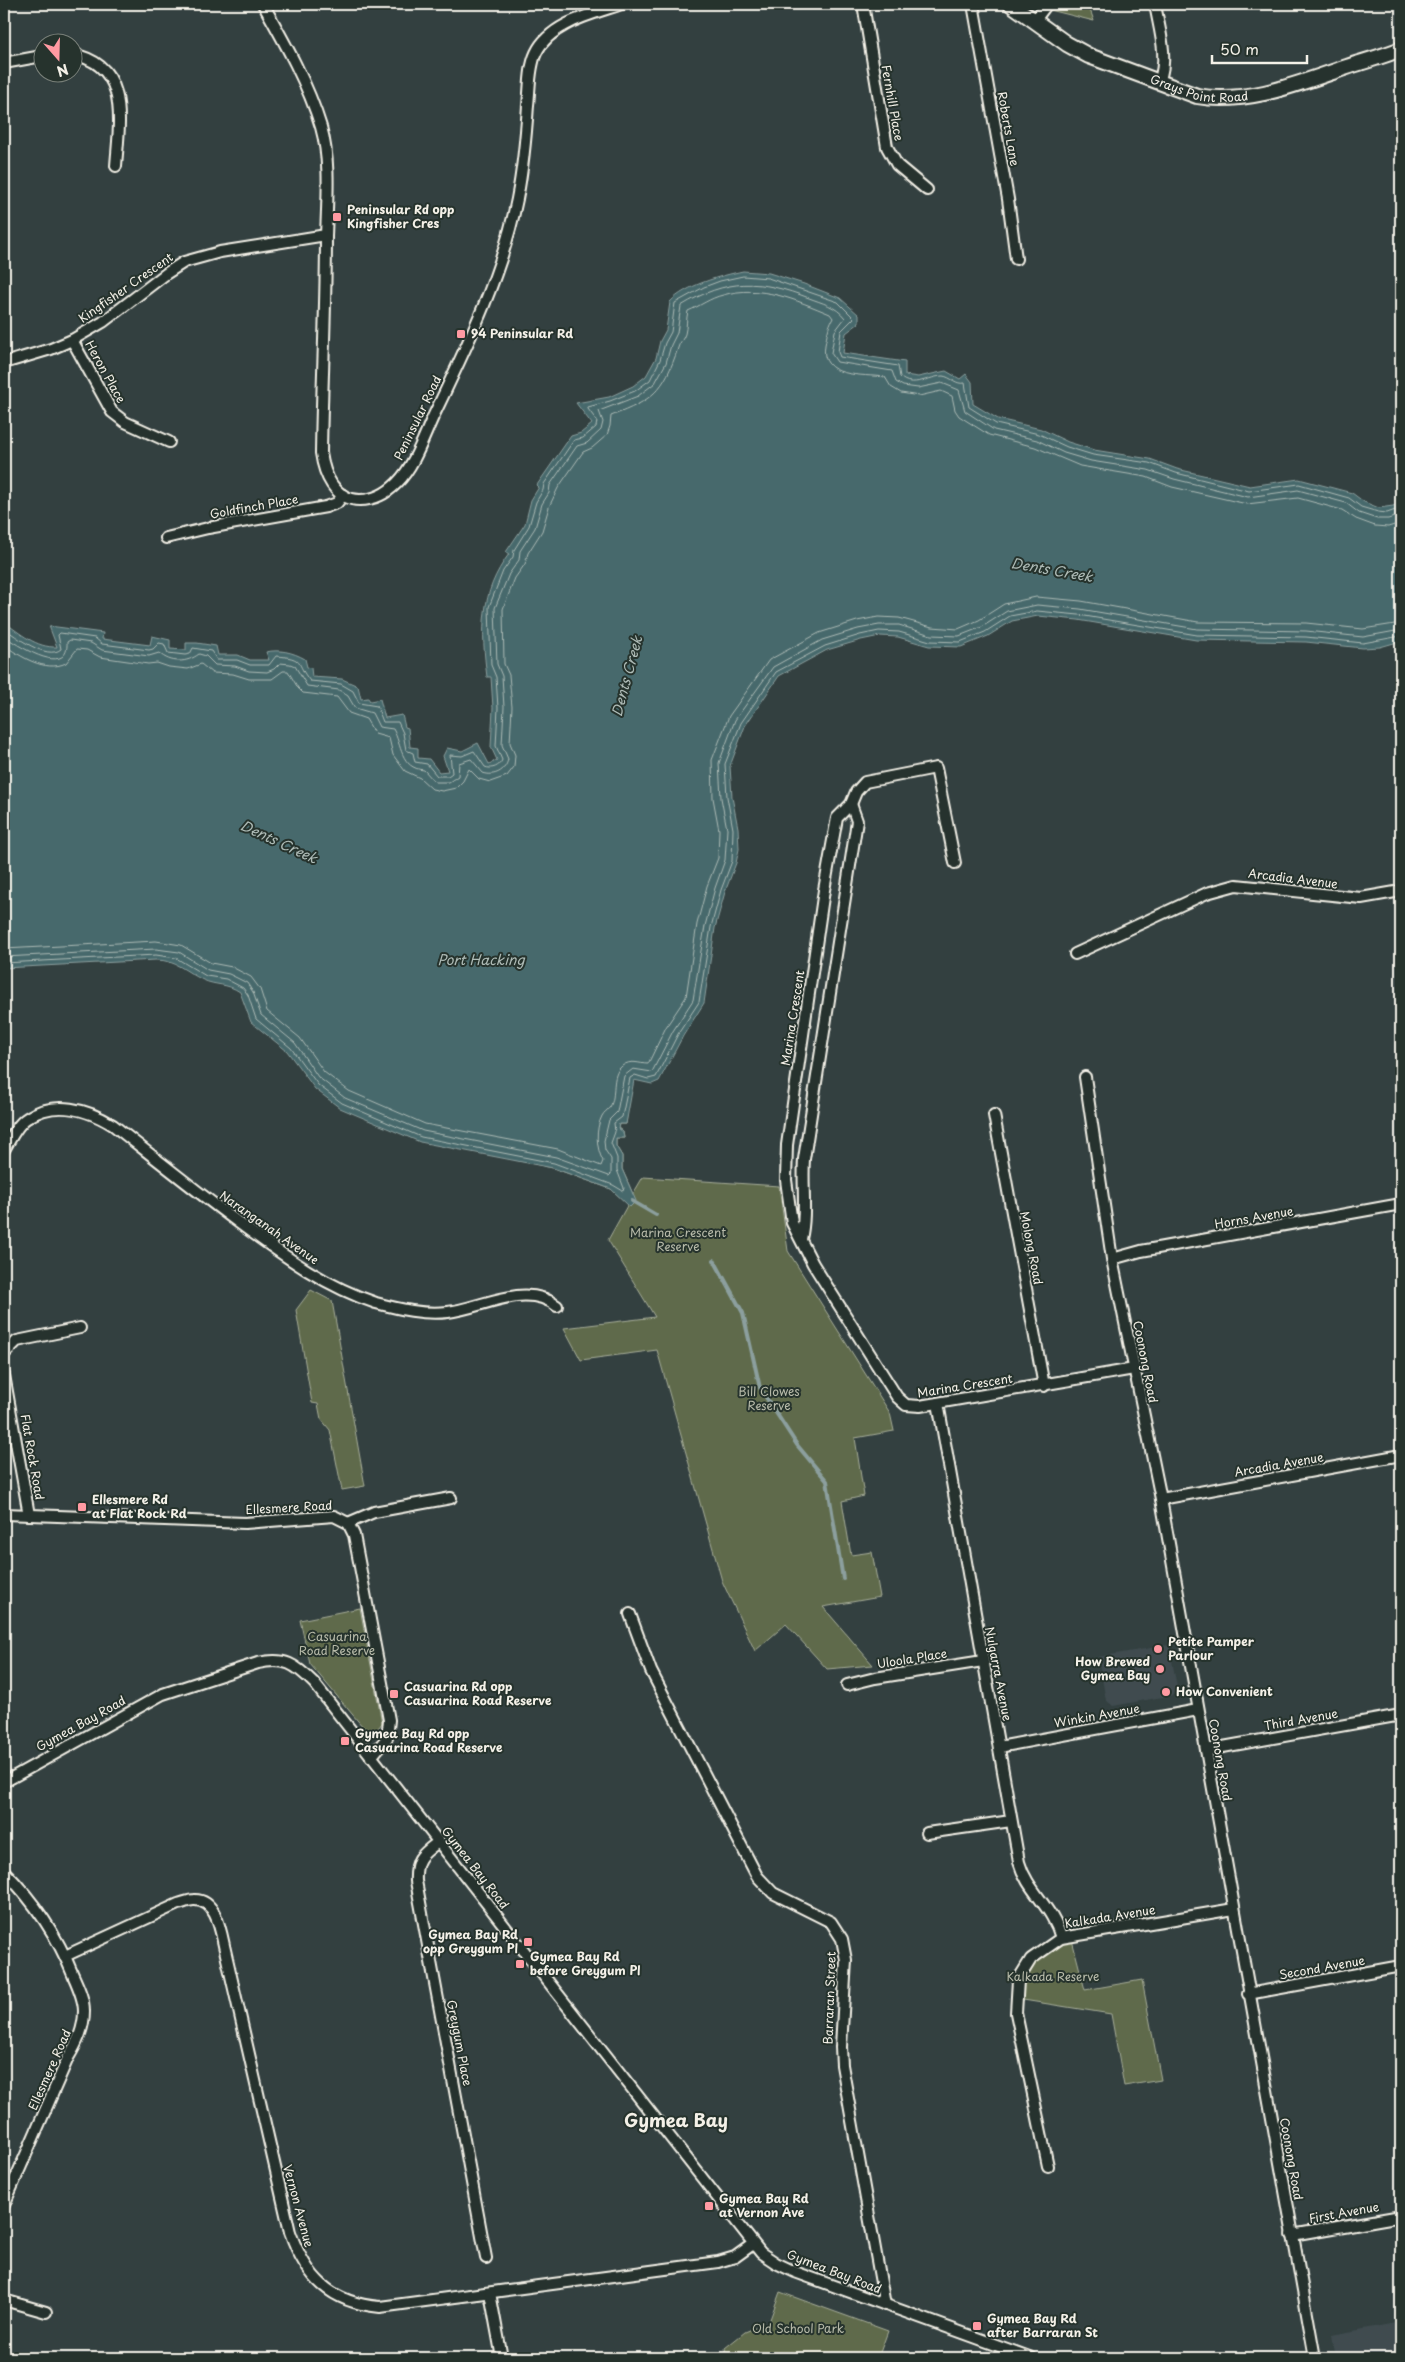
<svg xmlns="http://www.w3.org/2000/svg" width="1405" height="2362" font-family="'Playpen Sans',sans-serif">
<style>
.built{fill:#404c50}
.green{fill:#5e6b4c;stroke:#a9ae9a}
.water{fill:#46696c;stroke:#8c9f9e}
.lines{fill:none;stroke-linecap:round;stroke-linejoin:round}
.shore{stroke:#aebbb6;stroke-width:1}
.stream{stroke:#8c9f9e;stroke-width:4}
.street-casing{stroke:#f4f1e8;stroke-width:14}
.secondary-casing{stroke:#f4f1e8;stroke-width:18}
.street{stroke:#26332d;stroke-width:10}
.secondary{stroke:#26332d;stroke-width:14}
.poi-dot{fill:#ff9aa2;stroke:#26332d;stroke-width:2}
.labels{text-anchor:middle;stroke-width:4;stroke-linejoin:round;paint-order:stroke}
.street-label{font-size:12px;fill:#f4f1e8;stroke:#26332d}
.poi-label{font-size:12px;font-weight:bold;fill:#f4f1e8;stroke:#26332d;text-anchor:start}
.park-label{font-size:12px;fill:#b8bbaa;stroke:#26332d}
.water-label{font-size:14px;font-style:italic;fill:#aebbb6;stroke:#26332d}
.district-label{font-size:18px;font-weight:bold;fill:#f4f1e8;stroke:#26332d}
</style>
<rect width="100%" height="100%" fill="#334040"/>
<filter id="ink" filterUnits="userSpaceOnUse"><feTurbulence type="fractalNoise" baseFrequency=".02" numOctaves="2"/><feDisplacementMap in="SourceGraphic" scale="10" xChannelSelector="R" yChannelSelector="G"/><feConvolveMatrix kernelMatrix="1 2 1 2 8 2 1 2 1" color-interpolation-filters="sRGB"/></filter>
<g filter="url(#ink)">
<g class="built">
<path d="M1169 1645 1177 1687 1173 1695 1113 1706 1106 1700 1098 1657Z"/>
<path d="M1401 2322V2358H1336L1332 2335Z"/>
</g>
<g class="green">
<path d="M1053 4H1088L1094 21 1050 10Z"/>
<path d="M627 1116 626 1124H619L618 1128 623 1132 624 1138H616V1146L622 1156V1169L633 1194 643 1177 779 1186 788 1251 890 1413 894 1431 855 1438 864 1496 842 1501 851 1555 872 1552 880 1597 823 1607 873 1665 827 1669 786 1624 755 1651 722 1581 657 1350 581 1360 564 1328 655 1317 608 1240 628 1204 611 1189 553 1168 515 1160Z"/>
<path d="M311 1290 332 1301 365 1486 342 1490 330 1430 321 1419 318 1404 312 1403 296 1310Z"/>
<path d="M360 1608 382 1723 376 1731H370L363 1727 310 1664 300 1620Z"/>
<path d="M1071 1936 1085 1990 1142 1980 1161 2080 1124 2086 1111 2014 1017 1999 1031 1959Z"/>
<path d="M780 2292 888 2331 878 2358H727L725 2348 745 2332 769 2322Z"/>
</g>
<path class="water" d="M743 271 769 273 804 284 840 298 859 315V323L846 333 843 353 905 362V375L918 377 946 371 960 379 966 374 972 382 973 404 998 419 1041 429 1068 442 1094 450 1150 459 1177 469 1250 486 1299 479 1352 493 1364 502 1379 508 1393 506 1401 503V641L1380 647 1363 648 1306 642 1196 640 1078 620 1038 616 1012 621 988 636 961 647 929 646 898 637 880 636 861 640 827 650 779 676 745 726 730 766 732 797 738 828 739 849 736 863 725 892 715 928 704 1003 683 1036 659 1081 652 1084 634 1080 626 1124H619L618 1128 623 1132 624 1138H616V1146L622 1156V1169L636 1201 630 1207 611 1189 553 1168 420 1142 340 1108 315 1089 287 1051 251 1022 240 992C227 983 216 986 203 980 186 972 176 960 156 960L4 968V622C20 633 36 648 57 647L49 626 103 633 102 639 150 645 152 636 170 640V649L186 650V643H197L216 646 218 655H238L250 660H269L266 652C279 649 293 652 305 659L307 667 311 668 312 677 342 679 358 686 361 699 368 698 370 701 380 699 385 718 402 715 405 727 408 728 410 747 418 748V758L429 759 439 772 448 771 443 756 447 748 462 751 478 743 489 764 497 760 491 747 493 708 491 677H487C481 630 480 593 509 554L506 552 525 524 531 500 539 487 537 485 571 436 581 433 592 424 576 403 609 397 633 386 646 376 656 358 660 341 666 330 670 302C686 285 720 276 743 271Z"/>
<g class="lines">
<g class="shore">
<path d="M4 628C15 636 47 661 61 649L58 635 60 633 95 638 102 644 149 650 153 649 159 643 164 644 168 653 185 655 190 654 193 648 211 651 217 660H237L250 665H269L276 656C306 658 295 663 310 681L341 684 353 691 359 703 377 706 383 722H398L403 733 406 750 413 753 415 762 427 764 437 776H448L452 773 450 755 462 756 474 751 485 767C492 770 500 766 502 760L496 746 498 708 496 677 491 665 489 607 503 571 513 557 514 550 529 526 536 502 543 490 544 484 574 440 583 438 596 427 597 421 588 409V407L610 401 635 391 650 380 660 360 665 343 671 332 675 303 704 287 720 281 743 276 768 278 838 302 854 318 841 331 838 352 840 357 898 366 900 377C912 389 930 376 943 376 951 377 956 385 965 383L969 407 996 424 1039 434 1067 447 1093 455 1149 463 1176 473 1249 491 1299 484 1349 498 1361 507 1378 512 1387 513 1401 508"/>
<path d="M4 636C17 645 69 679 67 642L70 640 91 643 102 650 149 656 159 653C171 664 187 663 199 654L206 656 215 665 235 666 249 671 267 672 274 669 280 663 290 664 295 666 307 686 339 690 348 696 355 708 372 713 379 727 393 729C402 745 400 768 424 770L435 782H449L458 776 459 763 471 759 483 773C494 777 506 771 508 759L502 745 504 707 502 676 497 664 495 608 509 574 519 560 520 551 535 528 542 504 549 493 550 485 577 446 587 443 601 430 603 422 599 411 638 396 655 383 666 363 671 345 677 333 681 306C727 278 760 279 809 298 822 303 836 306 845 318L835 331 831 353 837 362 892 371 896 382 903 386 918 388 942 383 959 390 965 411 994 430 1037 440 1064 453 1091 461 1148 470 1174 479 1248 497 1298 490 1346 503 1359 513 1377 519H1388L1401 515"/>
<path d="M4 645C20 656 45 673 66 663L77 649 87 650 100 657 148 664 157 663 169 667 188 669 201 664 212 673 233 674 249 679H272L283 671H288L298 688 303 693 337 697 349 713 366 719 375 734 389 738 393 755 405 771 420 778 432 789 442 791 456 788 463 781 469 769 479 779 490 782 507 776 514 767 515 755 510 743 512 707 509 675 504 664 503 609 515 578 525 564 528 553 542 531 549 507 558 488 583 452 592 448 607 435 610 426 611 416C653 400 664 391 678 348 679 343 683 340 685 334 687 327 686 319 688 311 700 306 710 298 723 295 760 284 796 300 830 314L833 318C828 327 827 335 825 345 819 379 863 374 885 377L891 387 901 393 919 396 941 391 952 396 955 410 959 416 989 435 1035 447 1080 466 1146 477 1172 487 1247 504 1298 498 1342 510 1356 519 1375 526 1388 527 1401 523"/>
<path d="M4 949 156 941 181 945 211 963 232 967 251 977 260 989 267 1011 300 1038 324 1072 349 1091 425 1124 558 1149 601 1166 603 1161C596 1148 595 1130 602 1116 604 1112 608 1110 610 1107 617 1095 610 1076 622 1066 631 1059 639 1064 648 1064L666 1027 686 997 697 924 707 886 718 858 719 830 713 798 712 760 729 716 769 660 819 633 857 621 878 617 899 618 932 627 958 629 979 620 1004 604 1036 597 1081 601 1198 622 1306 623 1363 629 1401 623"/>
<path d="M4 957 156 949 179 952 208 970 229 974 247 983 253 992 261 1015 295 1043 318 1077 345 1098 423 1131 556 1157 609 1176 611 1174V1159L605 1150 604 1141 609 1120 617 1112 624 1076 633 1069 652 1072 673 1031 693 1000 705 926 715 888 725 860 727 829 721 798 719 763 735 720 773 667 822 640 858 629 879 625H899L931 635 959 636 982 627 1007 611 1037 605 1080 609 1197 629 1306 631 1363 637 1401 630"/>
<path d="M4 963 156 955 176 958 206 976 226 979 243 988 248 995 256 1019 291 1048 318 1085 342 1103 421 1137 554 1163 613 1185 623 1191 624 1188 617 1170V1158L611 1143 615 1132 614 1123 622 1117 630 1078 635 1075 648 1079 656 1077 678 1034 699 1002 711 927 721 890 732 861 733 829 727 797 725 764 741 723 776 672 825 646 860 635 879 631 899 632 930 641 960 642 985 632 1010 616 1037 611 1079 615 1197 635 1306 637 1363 643 1401 636"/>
</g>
<g class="stream">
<path d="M632 1201 656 1215"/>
<path d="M714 1260 743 1313 760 1388 797 1445 827 1481 843 1579"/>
</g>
<g class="street-casing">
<g id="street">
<path d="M263 4C285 43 308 84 321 127 331 162 327 201 326 237 326 309 322 381 321 453 324 474 334 500 360 500 374 500 387 493 397 483 414 466 423 439 433 417 466 348 502 275 517 199 523 168 526 136 528 105 530 88 529 68 536 53 550 23 593 14 622 4"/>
<path d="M863 4 887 147 897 165 927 190"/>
<path d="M973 4 1008 199 1016 259"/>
<path d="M1155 4C1159 29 1169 57 1159 82"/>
<path d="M1035 20 1047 4"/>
<path d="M72 54C131 65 119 123 116 166"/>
<path d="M4 63 42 56"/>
<path d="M72 340 112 412 125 422 169 442"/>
<path d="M4 363 51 349 72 340 103 322 167 273 184 262 220 252 326 235"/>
<path d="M166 538 208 528 326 507 337 503 343 495"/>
<path d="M955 863 936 768 865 782 856 792 851 804 837 818 824 890 787 1145 786 1180 792 1223 813 1264 897 1397 906 1405 920 1406 1134 1369"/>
<path d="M1075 954 1207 893 1236 885 1361 898 1401 891"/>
<path d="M1085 1077 1112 1259 1161 1499 1315 2358"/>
<path d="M994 1115 1044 1386"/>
<path d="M4 1150C10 1140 17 1124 27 1118 55 1100 87 1109 113 1125 155 1158 196 1191 239 1223 283 1255 324 1286 376 1303 399 1309 424 1315 448 1312 482 1308 526 1281 557 1306"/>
<path d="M801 1239C807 1213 802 1186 804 1159L857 821 851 804"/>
<path d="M1112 1259 1141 1251 1401 1204"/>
<path d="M4 1354 17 1341 80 1328"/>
<path d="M4 1375 29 1515"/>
<path d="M938 1403 1019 1862C1027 1891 1053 1907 1061 1938"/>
<path d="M1161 1499 1401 1455"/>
<path d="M4 1514 245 1523 334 1516 348 1523 354 1535 389 1720 387 1738 371 1757"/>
<path d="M348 1523 374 1512 451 1498"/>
<path d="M630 1614 651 1671 757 1876 773 1893 831 1922 842 1939 846 1960 841 2047 842 2065 885 2305"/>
<path d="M847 1685 875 1678 983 1661"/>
<path d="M999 1747 1198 1710"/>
<path d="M1206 1750 1401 1715"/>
<path d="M4 1782 163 1694 258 1663C285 1657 295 1664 314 1683L761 2253 776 2263 795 2272 1032 2358"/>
<path d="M927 1833 1011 1821"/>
<path d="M438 1842C421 1855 415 1859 416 1881L486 2258"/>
<path d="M4 1871C34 1901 57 1935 73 1975 78 1986 84 1999 84 2011 84 2029 77 2043 68 2058L4 2205"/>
<path d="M65 1956 178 1904C183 1903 189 1900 194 1900 217 1899 221 1933 225 1950L290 2232C306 2277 330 2303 380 2307L718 2262 735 2257 753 2244"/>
<path d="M1248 1994 1401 1966"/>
<path d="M1048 2166 1016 2013 1018 1980 1031 1959 1061 1938 1234 1909"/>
<path d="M1292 2235 1401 2216"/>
<path d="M490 2293 502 2358"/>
<path d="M4 2300 46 2312"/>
</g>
</g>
<g class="secondary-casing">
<g id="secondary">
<path id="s1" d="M1011 4 1067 44 1089 56 1197 96C1247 105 1300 83 1347 67 1365 61 1384 56 1401 49"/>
</g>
</g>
<use href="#street" class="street"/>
<use href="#secondary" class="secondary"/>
</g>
</g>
<g class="poi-dot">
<rect x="332" y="212" width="10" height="10" rx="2.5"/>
<rect x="456" y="329" width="10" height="10" rx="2.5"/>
<rect x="77" y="1502" width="10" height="10" rx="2.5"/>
<circle cx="1158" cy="1649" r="5"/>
<circle cx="1160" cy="1669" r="5"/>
<circle cx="1166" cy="1692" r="5"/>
<rect x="389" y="1689" width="10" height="10" rx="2.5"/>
<rect x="340" y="1736" width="10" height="10" rx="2.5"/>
<rect x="523" y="1937" width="10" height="10" rx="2.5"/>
<rect x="515" y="1959" width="10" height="10" rx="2.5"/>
<rect x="704" y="2201" width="10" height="10" rx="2.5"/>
<rect x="972" y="2321" width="10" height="10" rx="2.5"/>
</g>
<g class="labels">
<g class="street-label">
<text dy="4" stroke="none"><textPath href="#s1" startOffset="210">Grays Point Road</textPath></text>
<text transform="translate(892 103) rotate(80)" y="4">Fernhill Place</text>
<text transform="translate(1008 129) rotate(80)" y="4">Roberts Lane</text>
<text transform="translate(126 288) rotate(-35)" y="4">Kingfisher Crescent</text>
<text transform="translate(105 372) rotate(61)" y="4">Heron Place</text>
<text transform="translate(418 418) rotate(-64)" y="4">Peninsular Road</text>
<text transform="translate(254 507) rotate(-10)" y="4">Goldfinch Place</text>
<text transform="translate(1293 879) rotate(7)" y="4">Arcadia Avenue</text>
<text transform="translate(793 1018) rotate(-81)" y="4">Marina Crescent</text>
<text transform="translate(1254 1218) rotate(-10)" y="4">Horns Avenue</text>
<text transform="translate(269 1228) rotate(35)" y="4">Naranganah Avenue</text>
<text transform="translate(1031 1248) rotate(79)" y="4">Molong Road</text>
<text transform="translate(1145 1362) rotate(79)" y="4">Coonong Road</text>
<text transform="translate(965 1386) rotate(-9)" y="4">Marina Crescent</text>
<text transform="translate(32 1457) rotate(80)" y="4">Flat Rock Road</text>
<text transform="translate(1279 1465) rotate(-10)" y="4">Arcadia Avenue</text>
<text transform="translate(289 1508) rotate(-3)" y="4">Ellesmere Road</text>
<text transform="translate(912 1659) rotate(-9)" y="4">Uloola Place</text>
<text transform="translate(998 1674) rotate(79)" y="4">Nulgarra Avenue</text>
<text transform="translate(1097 1716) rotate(-10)" y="4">Winkin Avenue</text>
<text transform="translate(1301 1720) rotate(-10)" y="4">Third Avenue</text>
<text transform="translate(81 1724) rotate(-29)" y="4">Gymea Bay Road</text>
<text transform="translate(1220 1760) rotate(80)" y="4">Coonong Road</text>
<text transform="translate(475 1868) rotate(52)" y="4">Gymea Bay Road</text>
<text transform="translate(1110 1917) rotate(-9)" y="4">Kalkada Avenue</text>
<text transform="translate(1322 1968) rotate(-10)" y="4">Second Avenue</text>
<text transform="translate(830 1998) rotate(-88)" y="4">Barraran Street</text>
<text transform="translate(459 2043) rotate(79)" y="4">Greygum Place</text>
<text transform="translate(50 2070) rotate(-66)" y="4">Ellesmere Road</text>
<text transform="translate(1291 2159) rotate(80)" y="4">Coonong Road</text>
<text transform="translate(298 2206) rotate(75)" y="4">Vernon Avenue</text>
<text transform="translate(1344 2213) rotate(-10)" y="4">First Avenue</text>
<text transform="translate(834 2272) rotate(21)" y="4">Gymea Bay Road</text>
</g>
<g class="poi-label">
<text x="347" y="214">Peninsular Rd opp<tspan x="347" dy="14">Kingfisher Cres</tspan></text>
<text x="471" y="338">94 Peninsular Rd</text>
<text x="92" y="1504">Ellesmere Rd<tspan x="92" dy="14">at Flat Rock Rd</tspan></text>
<text x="1168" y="1646">Petite Pamper<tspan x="1168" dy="14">Parlour</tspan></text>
<text x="1150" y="1666" text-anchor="end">How Brewed<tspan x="1150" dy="14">Gymea Bay</tspan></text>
<text x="404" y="1691">Casuarina Rd opp<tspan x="404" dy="14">Casuarina Road Reserve</tspan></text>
<text x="1176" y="1696">How Convenient</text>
<text x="355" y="1738">Gymea Bay Rd opp<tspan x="355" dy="14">Casuarina Road Reserve</tspan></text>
<text x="518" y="1939" text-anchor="end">Gymea Bay Rd<tspan x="518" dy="14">opp Greygum Pl</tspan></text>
<text x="530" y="1961">Gymea Bay Rd<tspan x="530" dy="14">before Greygum Pl</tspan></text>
<text x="719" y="2203">Gymea Bay Rd<tspan x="719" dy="14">at Vernon Ave</tspan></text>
<text x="987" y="2323">Gymea Bay Rd<tspan x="987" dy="14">after Barraran St</tspan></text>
</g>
<g class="park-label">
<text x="678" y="1237">Marina Crescent<tspan x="678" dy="14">Reserve</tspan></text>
<text x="769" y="1396">Bill Clowes<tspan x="769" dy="14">Reserve</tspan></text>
<text x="337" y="1641">Casuarina<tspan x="337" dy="14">Road Reserve</tspan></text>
<text x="1053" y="1981">Kalkada Reserve</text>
<text x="798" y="2333">Old School Park</text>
</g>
<g class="water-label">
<text transform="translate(1052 570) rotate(10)" y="5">Dents Creek</text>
<text transform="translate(627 676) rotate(-75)" y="5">Dents Creek</text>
<text transform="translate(279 842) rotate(25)" y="5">Dents Creek</text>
<text x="481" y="965">Port Hacking</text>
</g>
<g class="district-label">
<text x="676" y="2127">Gymea Bay</text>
</g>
</g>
<rect width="1405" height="2362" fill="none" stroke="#26332d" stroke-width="20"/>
<rect x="10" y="10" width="1385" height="2342" fill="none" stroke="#f4f1e8" stroke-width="2" filter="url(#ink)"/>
<g transform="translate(58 58) rotate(160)"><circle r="24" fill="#26332d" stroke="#787f78"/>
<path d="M0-4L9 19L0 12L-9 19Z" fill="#ff9aa2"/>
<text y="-8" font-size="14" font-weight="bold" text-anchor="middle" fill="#f4f1e8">N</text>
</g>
<path d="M1212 55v8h95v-8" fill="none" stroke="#f4f1e8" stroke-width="2.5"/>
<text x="1220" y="55" font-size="15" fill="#f4f1e8" stroke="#26332d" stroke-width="4" paint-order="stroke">50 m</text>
</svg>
